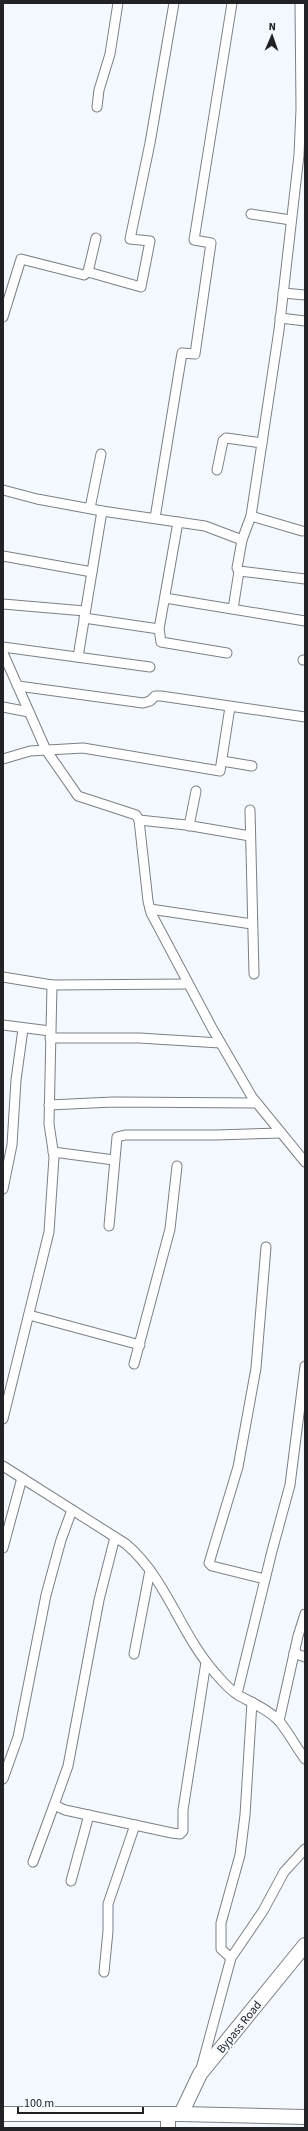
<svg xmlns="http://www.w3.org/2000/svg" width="308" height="2131" font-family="'Source Sans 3',sans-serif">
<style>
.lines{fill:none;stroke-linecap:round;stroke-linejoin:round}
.minor-casing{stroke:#7b8087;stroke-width:11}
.primary-casing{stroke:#7b8087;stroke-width:16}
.trunk-casing{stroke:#7b8087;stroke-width:16}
.minor{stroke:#fff;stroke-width:9}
.primary{stroke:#fff;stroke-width:14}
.trunk{stroke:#fff;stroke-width:14}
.labels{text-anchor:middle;stroke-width:3;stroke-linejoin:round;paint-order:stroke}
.street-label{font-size:12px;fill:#202225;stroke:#f4f8ff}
</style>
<rect width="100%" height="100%" fill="#f4f8ff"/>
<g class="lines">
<g class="minor-casing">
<g id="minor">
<path d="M97 107 99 90 110 54 118 3"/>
<path d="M251 214 291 220"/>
<path d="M96 238 88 272 141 287 150 241 130 239 150 143 174 3"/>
<path d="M283 293 305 295"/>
<path d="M3 317 21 259 84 275 88 272"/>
<path d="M280 318 305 321"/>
<path d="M217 470 223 441 226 438 262 443"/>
<path d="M3 490 37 499 102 511 205 526 242 540 237 568 239 571 305 579"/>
<path d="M90 508 101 454"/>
<path d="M251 516 302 531"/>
<path d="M155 518 182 353 195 354 211 243 194 240 232 3"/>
<path d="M178 522 159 629 161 642 227 653"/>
<path d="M242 540 251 516 279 330 299 155 301 109 300 3"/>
<path d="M3 556 92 572"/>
<path d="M165 598 305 621"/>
<path d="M3 604 85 611"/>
<path d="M233 609 239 571"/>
<path d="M84 618 159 629"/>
<path d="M3 647 150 667"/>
<path d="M3 653 46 750 78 796 130 813 136 815 139 820 148 901 151 913 212 1028 252 1097 305 1162"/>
<path d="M78 657 102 511"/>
<path d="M303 660H305"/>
<path d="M18 686 143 703 150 701 155 696H161L305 717"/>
<path d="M3 707 29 712"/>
<path d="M3 759 30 751 83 748 220 771 230 707"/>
<path d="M222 761 252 766"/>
<path d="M250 810 254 974"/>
<path d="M139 820 186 825 250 836"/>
<path d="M189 826 196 791"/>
<path d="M150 909 252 924"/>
<path d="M3 977 52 985 188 984"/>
<path d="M3 1025 50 1031"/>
<path d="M50 1038H139L220 1043"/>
<path d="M49 1105 113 1102 257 1103"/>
<path d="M53 1152 114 1160"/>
<path d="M3 1189 12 1145 16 1080 23 1029"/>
<path d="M109 1226 117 1137 125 1135H216L281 1133"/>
<path d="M29 1315 140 1345"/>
<path d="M134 1364 170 1229 177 1166"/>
<path d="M3 1419 49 1232 54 1157 49 1124 52 985"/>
<path d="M3 1466 126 1544C167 1579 180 1634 216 1674 222 1681 230 1690 238 1695 252 1703 268 1709 279 1721 289 1733 296 1747 305 1759"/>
<path d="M115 1537 99 1600 68 1766 54 1805 65 1810 172 1833 180 1834 183 1831V1810L206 1662"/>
<path d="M3 1548 22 1478"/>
<path d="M265 1579 212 1566 209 1563 238 1467 256 1368 266 1247"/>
<path d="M294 1653 305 1657"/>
<path d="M134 1654 150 1570"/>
<path d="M237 1694 272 1551 290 1485 305 1366"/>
<path d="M279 1721 298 1636 305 1614"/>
<path d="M3 1779 18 1737 46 1595 61 1540 72 1510"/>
<path d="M33 1862 54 1805"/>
<path d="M71 1881 89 1815"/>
<path d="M231 1958 221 1949V1923L240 1855 245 1815 252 1702"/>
<path d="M104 1972 108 1931V1904L135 1825"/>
<path d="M201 2069 231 1958 263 1911 284 1872 305 1849"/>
</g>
</g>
<g class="primary-casing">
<path id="primary" d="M181 2114 200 2074 305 1945"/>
</g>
<g class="trunk-casing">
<g id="trunk">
<path d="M3 2114H181L305 2117"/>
<path d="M168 2128V2114"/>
</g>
</g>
<use href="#minor" class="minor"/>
<use href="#primary" class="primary"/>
<use href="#trunk" class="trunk"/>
</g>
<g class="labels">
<g class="street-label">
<text transform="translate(239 2027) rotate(-51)" y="4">Bypass Road</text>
</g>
</g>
<rect width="308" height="2131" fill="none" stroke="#202225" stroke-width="8"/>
<g transform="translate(272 36) rotate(2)" stroke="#f4f8ff" stroke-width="3" paint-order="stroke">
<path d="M0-3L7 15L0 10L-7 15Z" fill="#202225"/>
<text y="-6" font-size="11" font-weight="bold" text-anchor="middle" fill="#202225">N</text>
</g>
<path d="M18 2107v6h125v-6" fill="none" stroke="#202225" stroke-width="2"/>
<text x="24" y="2107" font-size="12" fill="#202225" stroke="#f4f8ff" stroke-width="3" paint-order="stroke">100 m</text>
</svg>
